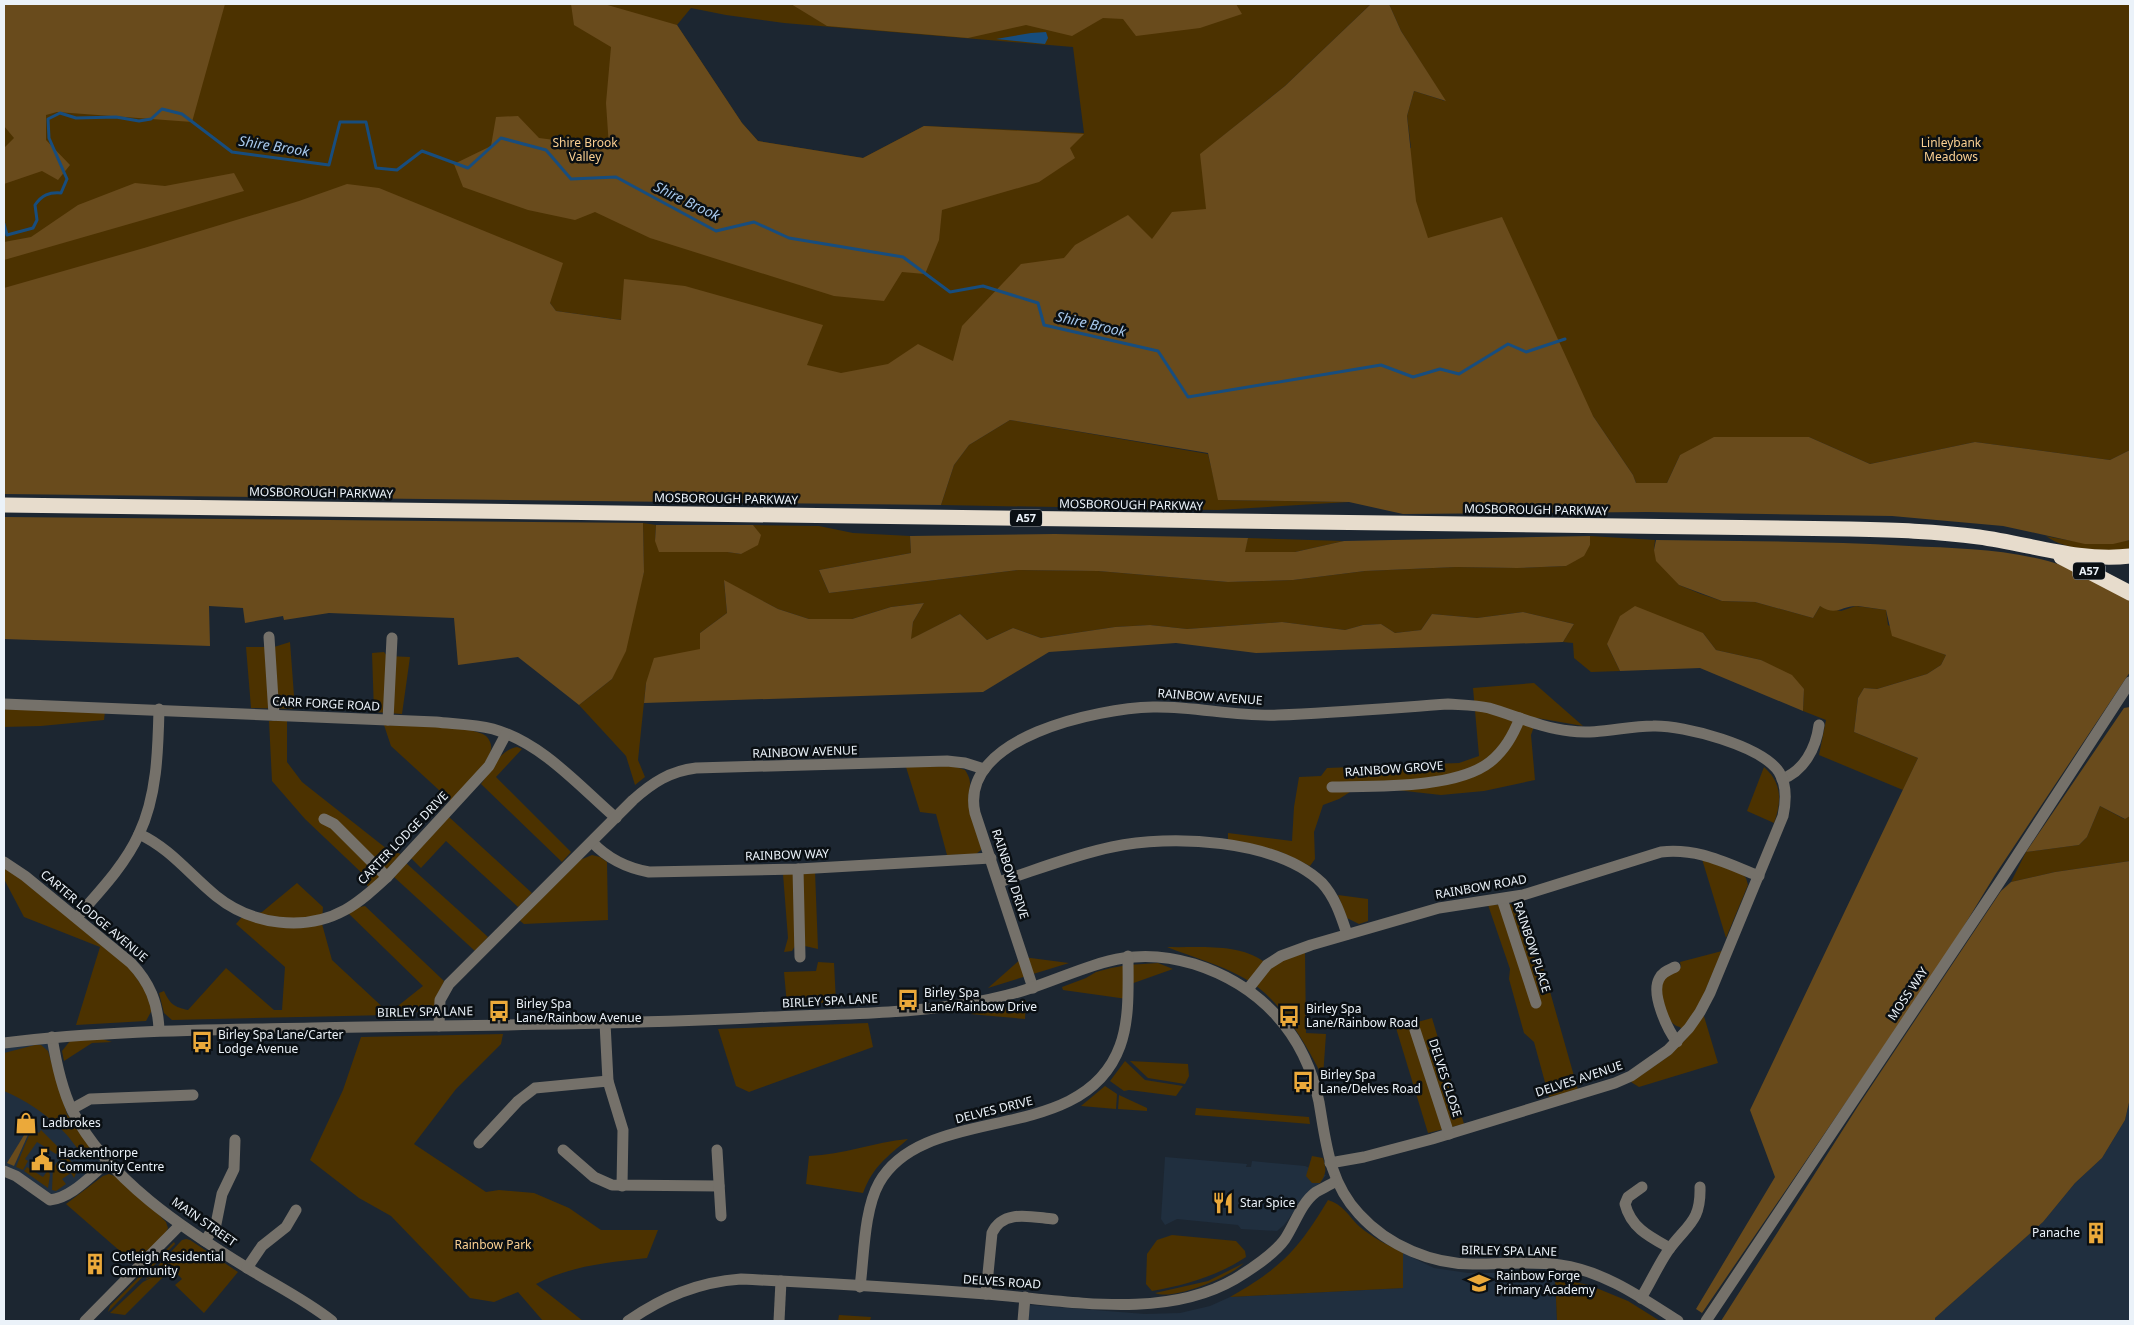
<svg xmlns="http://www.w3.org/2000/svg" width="2134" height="1325" font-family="'Noto Sans',sans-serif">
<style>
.built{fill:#202f3f}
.green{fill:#4c3200;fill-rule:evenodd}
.forest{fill:#694b1c}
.water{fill:#174d7e}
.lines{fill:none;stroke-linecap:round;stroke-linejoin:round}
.stream{stroke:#174d7e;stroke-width:3}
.minor{stroke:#75716a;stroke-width:11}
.highway{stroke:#e7dccc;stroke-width:15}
.labels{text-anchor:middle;stroke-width:5;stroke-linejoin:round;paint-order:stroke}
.shield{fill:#0a0f13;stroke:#a8aeb4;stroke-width:1}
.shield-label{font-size:11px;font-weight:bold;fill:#ebf2f9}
.park-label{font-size:12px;fill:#fbd092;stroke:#0a0f13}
.street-label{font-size:12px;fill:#ebf2f9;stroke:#0a0f13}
.poi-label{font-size:12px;fill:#ebf2f9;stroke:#0a0f13;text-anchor:start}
.water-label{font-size:14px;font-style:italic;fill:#a8c9ed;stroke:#0a0f13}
</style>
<rect width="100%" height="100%" fill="#1c2631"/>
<g class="built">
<path d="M52 1037 62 1085 109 1161 58 1199 4 1171V1043Z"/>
<path d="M2130 1098V1321H1935V1318L2043 1222 2075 1183 2102 1158 2125 1120Z"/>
<path d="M1165 1157 1247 1164 1246 1167H1251L1252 1161 1305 1166 1326 1175 1320 1183 1310 1190 1284 1225 1277 1231 1241 1229 1238 1225 1177 1219 1165 1225 1161 1219Z"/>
<path d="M1403 1253 1434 1268 1468 1273H1518L1555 1278 1557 1321H1028L1030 1305 1145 1314 1180 1313 1210 1306 1230 1297 1403 1288Z"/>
</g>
<g class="green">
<path d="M4 4H1371L1285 86 1218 140 1411 148 1407 116 1414 91 1445 101 1401 31 1389 4H2130V450L2110 460 1975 442 1870 464 1809 437 1680 455 1667 483H1636L1633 475 1593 416 915 411 622 316V320L556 311 550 303 4 320ZM691 8 726 15 784 23 1073 47 1084 133 924 126 863 158 758 141 742 123 677 25Z"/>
<path d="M1010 420 1208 454 1219 500 1349 502 1218 510 941 505 954 465 969 445Z"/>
<path d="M643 523 656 525 655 541 741 554 760 535 753 525 819 526 853 533 910 536 911 553 819 570 829 593 1018 570 1098 571 1228 582 1293 580 1365 571 1456 567 1517 568 1566 566 1590 545V536L1655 540 1654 550 1679 585 1701 594 1722 601 1755 602 1813 618 1820 606 1841 611 1856 606 1886 610 1888 625 1923 646 1946 655 1941 665 1927 674 1877 689 1864 688 1858 698 1854 732 1918 758 1903 790 1819 755 1826 720 1803 711 1804 689 1761 660 1716 650 1703 633 1607 644 1620 671 1591 672 1574 658 1573 643 1563 642 1574 624 1523 612 1477 618 1432 614 1421 630 1395 633 1381 624 1363 625 1345 630 1282 622 1187 629 1150 625 1115 627 1041 638 1013 628 987 640 960 614 910 640 913 622 924 603 891 607 852 619H809L778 609 724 581 727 613 700 633 701 649 646 683 638 760 645 777 635 785 626 756 579 705 612 679 644 572Z"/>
<path d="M2046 536C2075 542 2101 546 2130 540V549C2108 555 2064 550 2046 536Z"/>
<path d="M1248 538 1344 541 1295 552H1244Z"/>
<path d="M290 642 295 709 251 708 246 647H274Z"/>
<path d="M384 652 387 656 410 657 402 714 374 712 372 653Z"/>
<path d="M1534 683 1583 726 1537 718 1531 735 1535 780 1484 791 1441 795 1396 790 1350 792 1339 799 1323 805 1314 832 1315 859 1310 866 1281 852 1228 841V833L1292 841 1294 807 1299 777 1321 776 1327 768 1459 763 1479 756 1473 688Z"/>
<path d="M4 709 105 711 104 720 41 726 4 727Z"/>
<path d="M287 720V762L302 782 387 849 401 854 369 888 366 884 365 876 305 819 272 781 269 721Z"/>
<path d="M384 725C404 726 473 725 486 736 490 740 492 745 491 750 487 766 463 789 452 802L391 746Z"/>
<path d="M517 747 522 749 496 777 571 852 562 862 481 784C491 771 499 750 517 747Z"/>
<path d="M953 766 965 770C974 784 968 786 969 800 970 817 983 834 981 850L976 854 947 855 936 814 920 812 906 767Z"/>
<path d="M1764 767C1782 783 1782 801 1774 823L1747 811Z"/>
<path d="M2100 806 2124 819 2130 816V861L2055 872 2011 882 2026 852 2079 845 2087 837Z"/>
<path d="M449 817 532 893 518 907 446 841 421 868 411 858Z"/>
<path d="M592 855 600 857 607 862 608 920 524 924 519 920 580 860Z"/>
<path d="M1702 859 1742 874 1746 878 1748 885 1726 938Z"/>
<path d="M406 863 488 937 475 951 394 877Z"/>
<path d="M4 868 20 878 128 966 150 997 152 1010 146 1021 76 1025 100 947 24 917 4 879Z"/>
<path d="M815 871 818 949 796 944 792 951 784 952 788 938 783 874Z"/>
<path d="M297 883 323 907 322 924 332 960 389 1013 423 986 345 910 365 906 444 981 434 1006 411 1014 388 1015 172 1020 164 1013 159 993 164 991C170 1004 174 1007 188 1010L226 968 274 1010H282L285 967 236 924 241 918 262 912Z"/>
<path d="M1338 895 1368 899V921L1359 924 1347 918Z"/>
<path d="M1524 900 1521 910 1536 958 1543 967 1578 1090 1549 1097 1534 1042 1524 1033 1509 979 1510 969 1488 905 1513 904Z"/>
<path d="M1167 947C1198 948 1237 943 1263 961L1305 952 1306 1033 1326 1034 1323 1077C1303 1040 1280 997 1242 977 1219 964 1192 957 1167 947Z"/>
<path d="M1722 951 1700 1003 1718 1063 1639 1087 1631 1082 1669 1056 1687 1038 1680 1027C1664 1024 1661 995 1661 982L1667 975 1681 967 1680 962Z"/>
<path d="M1023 957 1069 963 988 988Z"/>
<path d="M818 962 834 963 836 1002 787 1005 784 972 816 971Z"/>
<path d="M1158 963 1173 969 1128 985 1127 999 1063 990 1062 987 1086 978 1096 972 1111 968 1128 965Z"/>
<path d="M1026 1000 1025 1019 970 1014Z"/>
<path d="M1432 1018 1464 1124 1428 1133 1396 1028Z"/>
<path d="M868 1023 873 1047 749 1092 736 1086 718 1029Z"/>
<path d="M503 1034 501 1044 456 1089 414 1144 486 1192 499 1190 534 1193 569 1208 601 1230H658L647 1258C606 1263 573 1265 536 1284L583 1321H543L518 1292 494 1302 470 1298 391 1216 359 1198 310 1160 343 1090 361 1037Z"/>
<path d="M99 1038 112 1042 92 1043 64 1061 62 1051 70 1041Z"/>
<path d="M35 1045H41L48 1051 67 1114 99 1155 96 1158C76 1154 76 1143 62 1130 45 1113 25 1100 4 1091V1053Z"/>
<path d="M1125 1061 1145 1080 1183 1086 1176 1096 1129 1090 1124 1091 1110 1081Z"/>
<path d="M1130 1061 1188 1064 1189 1076 1185 1084 1148 1078Z"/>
<path d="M1105 1086 1117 1094 1116 1109 1081 1106Z"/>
<path d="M1119 1095 1147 1108V1111L1118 1109Z"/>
<path d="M1196 1108 1309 1117 1310 1124 1195 1115Z"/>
<path d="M32 1128 39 1133 41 1130 61 1150 56 1154 37 1142 25 1159 28 1161 23 1170 16 1167Z"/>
<path d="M908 1139C887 1157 873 1166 863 1193L806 1184 809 1156C843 1155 874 1142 908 1139Z"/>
<path d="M65 1154C70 1161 80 1169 74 1178L71 1173 62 1179 66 1184 56 1191 52 1190 53 1168 57 1162 59 1165 62 1162 59 1157Z"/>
<path d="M1312 1156 1323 1158C1326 1169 1327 1173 1320 1183H1312L1306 1176Z"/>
<path d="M27 1167 43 1177 48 1170 50 1175 48 1188 24 1171Z"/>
<path d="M109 1174C127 1179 152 1208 166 1222L168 1228 165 1234 136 1265 66 1204 103 1176Z"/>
<path d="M1328 1200C1343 1204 1349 1217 1360 1227 1373 1238 1388 1245 1403 1253V1288L1230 1297C1280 1269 1299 1249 1328 1200Z"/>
<path d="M1172 1235 1236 1241 1245 1251 1246 1257C1217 1276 1186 1285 1152 1291L1146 1284 1147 1254 1157 1240Z"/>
<path d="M186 1239 190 1240 238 1272 204 1313 175 1285 182 1279 171 1267 145 1280 182 1240Z"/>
<path d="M174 1242 175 1244 108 1312 110 1306Z"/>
<path d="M1244 1263C1230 1277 1173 1301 1155 1293L1208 1281Z"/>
<path d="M170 1268 171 1269 125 1315 110 1313 143 1282Z"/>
<path d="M1555 1278 1589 1285 1628 1301 1660 1321H1557Z"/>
<path d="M839 1315 871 1317 870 1321H838Z"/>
</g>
<g class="forest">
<path d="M4 4H225L192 122 57 112 46 115V140L70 165 58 180 42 171 4 184V148L14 138 4 126Z"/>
<path d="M571 4H604L677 25 742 123 758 141 863 158 924 126 1084 134 1070 148 1075 158 1039 182 942 210 939 240 925 274 902 272 884 301 834 296 650 238 595 212 575 220 528 210 463 187 454 164 491 146 496 117 518 116 539 138 609 147 606 103 611 47 574 25Z"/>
<path d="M791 4H1236L1242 14 1200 28 1136 36 1123 19 1103 18 1072 36 1026 25 968 38 827 26Z"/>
<path d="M1371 4H1389L1401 31 1446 101 1414 91 1407 116 1416 201 1428 238 1502 217 1593 416 1633 475 1636 483H1667L1680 455 1714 437H1809L1870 464 1975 442 2110 460 2130 450V540L2113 544H2085L2003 526 1892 516 1647 512 1403 514 1349 502 1218 500 1208 453 1010 420 969 445 954 465 941 505 4 494V288L144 248 299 201 347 184 379 188 563 263 550 303 556 311 621 320 624 279 685 286 823 325 807 365 841 373 888 364 918 344 953 361 962 326 1021 264 1064 258 1075 245 1128 215 1152 239 1172 212 1206 209 1200 154 1285 86Z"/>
<path d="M234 173 244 191 4 260V242L31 237 78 205 135 183 165 186Z"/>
<path d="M4 517 643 523 644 572 626 651 612 679 579 705 518 657 458 665 454 618 329 613 284 620 283 616 245 623 243 608 209 606 210 646 4 639Z"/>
<path d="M656 525H753L761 535 758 545 741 554 727 552H659L655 541Z"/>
<path d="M1055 534 1248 538 1245 552H1295L1344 541 1590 536V545L1584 556 1566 566 1517 568 1456 567 1365 571 1293 580 1228 582 1098 571 1019 570 829 593 819 570 911 553 910 536Z"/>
<path d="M1656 540C1740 541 1825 541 1909 546 1955 548 2003 549 2048 561 2077 569 2103 585 2130 599V672L1995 875 1945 957 1702 1313 1696 1309 1775 1177 1750 1110 1918 758 1854 732 1858 698 1864 688 1877 689 1927 674 1941 665 1946 655 1892 636 1886 610C1877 609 1867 607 1858 606 1842 605 1837 617 1820 606L1813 618 1755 602 1722 601 1679 585 1656 561 1654 550Z"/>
<path d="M724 580 778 609 809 619H852L891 607 924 603 913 622 911 639 960 614 987 640 1013 628 1041 638 1115 627 1150 625 1187 629 1282 622 1345 630 1363 625 1381 624 1395 633 1421 630 1432 614 1477 618 1523 612 1574 624 1563 642 1256 653 1176 643 1049 652 983 692 644 703 646 683 654 658 700 649V633L727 613Z"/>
<path d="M1635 606 1703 633 1716 650 1761 660 1792 675 1804 689 1803 711 1700 668 1620 671 1607 644 1620 616Z"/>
<path d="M2130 707V816L2125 819 2100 806 2087 837 2079 845 2026 852 2124 708Z"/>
<path d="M2130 861V1098L2125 1120 2102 1158 2075 1183 2043 1222 1935 1318V1321H1721L1858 1106 2001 891 2011 882 2055 872Z"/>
<path d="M29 1127 31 1128 14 1166 7 1163Z"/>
</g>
<path class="water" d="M1046 32 1048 38 1045 44 996 39 1031 33Z"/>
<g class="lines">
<path class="stream" d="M4 224 7 235 33 228 37 220 35 205C42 195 49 192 61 193L67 179 49 138 48 119 60 113 76 118 116 117 139 121 151 119 162 109 182 114 232 152 329 165 340 122H366L376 168 397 170 422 151 468 168 501 138 546 150 571 179 616 177 716 231 754 222 789 238 903 257 950 292 983 286 1038 303 1044 325 1158 351 1188 397 1381 365 1413 377 1440 369 1459 374 1508 344 1526 352 1565 339"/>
<g class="minor">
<path d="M269 637 274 715"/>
<path d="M4 704 436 722C454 724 474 724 493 729 542 743 578 785 616 818"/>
<path d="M388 720 392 638"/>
<path d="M1782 779C1804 771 1816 748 1819 725"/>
<path d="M1332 787C1375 786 1456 789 1490 762 1505 750 1513 735 1520 718"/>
<path d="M324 819 334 824 387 877"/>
<path d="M139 834C170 848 191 876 216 896 252 925 305 932 345 910 361 901 374 889 387 877L489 766 506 734"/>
<path d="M592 842C608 859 627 868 649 872L798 869 991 858"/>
<path d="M4 862 25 876 131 963C150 983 158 1003 159 1030"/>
<path d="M798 869 800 957"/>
<path d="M999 882C1036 870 1073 855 1112 847 1170 834 1276 839 1322 883 1335 897 1341 916 1347 934"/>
<path d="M1502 899 1536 1003"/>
<path d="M77 917C99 892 125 865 139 834 157 796 158 751 159 709"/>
<path d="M1675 967C1669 970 1662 972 1659 979 1651 994 1667 1029 1677 1042"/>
<path d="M1033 988 975 813C958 737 1099 708 1153 707 1195 706 1236 717 1278 715 1334 713 1391 708 1448 704 1462 705 1476 705 1489 708 1516 716 1542 728 1570 731 1598 735 1625 726 1653 726 1684 725 1762 746 1779 772 1787 785 1786 802 1783 816L1710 993 1700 1012 1689 1028 1668 1050 1631 1076 1615 1083 1432 1139 1364 1157 1330 1163"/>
<path d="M1248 989 1267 965 1281 956 1311 945 1439 908 1523 895 1661 852C1699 848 1725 863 1759 876"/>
<path d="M605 1023 608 1081 623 1130 622 1186"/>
<path d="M439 1026 440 1000 449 984 633 800C652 783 670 771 696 768L947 761 965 763 984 769"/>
<path d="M1415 1030 1449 1134"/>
<path d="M52 1037C56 1062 61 1087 72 1110 107 1179 185 1230 249 1269 277 1286 307 1301 332 1321"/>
<path d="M4 1043C106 1030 209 1030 312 1028 465 1025 619 1025 771 1017 834 1014 897 1014 958 1005 983 1001 1008 996 1031 988 1092 967 1128 944 1194 964 1260 985 1305 1033 1319 1102 1326 1143 1329 1182 1359 1214 1388 1246 1433 1265 1476 1264 1504 1264 1533 1261 1560 1265 1604 1271 1642 1298 1678 1321"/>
<path d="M72 1109 90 1099 193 1095"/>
<path d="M479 1143 518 1101 535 1088 608 1081"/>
<path d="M563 1150 594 1177 612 1185 719 1186"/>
<path d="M717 1150 721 1216"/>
<path d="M4 1171 16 1176 50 1200C72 1198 92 1174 109 1161"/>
<path d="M1642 1187 1628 1197 1625 1204C1631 1228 1650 1237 1670 1248"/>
<path d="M205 1241 216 1224 222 1194 234 1169 235 1140"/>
<path d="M247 1268 262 1246 286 1227 296 1210"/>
<path d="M860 1287C864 1256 864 1210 879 1183 925 1101 1083 1148 1120 1046 1130 1019 1128 985 1128 956"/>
<path d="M986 1294 992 1233C1003 1209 1031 1217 1053 1219"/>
<path d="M1641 1298C1651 1282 1659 1263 1670 1248 1688 1224 1701 1221 1700 1187"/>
<path d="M85 1321 180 1225"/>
<path d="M628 1321C663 1297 698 1282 741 1279 823 1283 905 1288 986 1294 1065 1300 1163 1321 1235 1279 1250 1270 1275 1253 1285 1239 1295 1224 1301 1203 1316 1192 1323 1188 1330 1185 1336 1181"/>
<path d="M779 1321 781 1281"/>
<path d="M1023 1321 1025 1297"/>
<path d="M1706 1321 1999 883 2130 682"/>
</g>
<g class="highway">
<path d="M4 505 1849 529C1892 530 1936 531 1979 537 2030 544 2079 562 2130 556"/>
<path d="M2061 557 2130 593"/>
</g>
</g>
<defs>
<g id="bus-bare" transform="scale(1.725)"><path d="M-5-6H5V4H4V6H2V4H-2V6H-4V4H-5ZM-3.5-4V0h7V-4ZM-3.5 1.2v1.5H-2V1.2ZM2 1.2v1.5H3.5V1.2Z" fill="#eba93a" stroke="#0a0f13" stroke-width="2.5" paint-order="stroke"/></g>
<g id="shop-bare" transform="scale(1.725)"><path d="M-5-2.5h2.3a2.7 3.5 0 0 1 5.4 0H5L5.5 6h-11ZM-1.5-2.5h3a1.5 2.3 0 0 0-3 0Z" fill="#eba93a" stroke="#0a0f13" stroke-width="2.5" paint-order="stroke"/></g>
<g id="civic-bare" transform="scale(1.725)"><path d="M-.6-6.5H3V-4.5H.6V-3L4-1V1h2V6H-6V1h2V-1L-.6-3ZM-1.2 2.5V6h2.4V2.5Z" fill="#eba93a" stroke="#0a0f13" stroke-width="2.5" paint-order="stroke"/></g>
<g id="restaurant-bare" transform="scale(1.725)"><path d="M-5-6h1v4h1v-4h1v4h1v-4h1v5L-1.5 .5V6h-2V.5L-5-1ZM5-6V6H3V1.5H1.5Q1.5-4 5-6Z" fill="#eba93a" stroke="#0a0f13" stroke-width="2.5" paint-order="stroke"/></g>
<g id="building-bare" transform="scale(1.725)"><path d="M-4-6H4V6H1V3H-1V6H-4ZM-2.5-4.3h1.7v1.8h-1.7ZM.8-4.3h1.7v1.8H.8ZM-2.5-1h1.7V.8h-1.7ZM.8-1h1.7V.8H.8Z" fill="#eba93a" stroke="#0a0f13" stroke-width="2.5" paint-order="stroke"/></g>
<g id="school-bare" transform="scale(1.725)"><path d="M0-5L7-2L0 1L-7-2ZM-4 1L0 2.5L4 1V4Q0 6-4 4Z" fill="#eba93a" stroke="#0a0f13" stroke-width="2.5" paint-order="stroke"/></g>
</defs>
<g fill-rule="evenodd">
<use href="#bus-bare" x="908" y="1000"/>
<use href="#bus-bare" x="499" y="1011"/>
<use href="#bus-bare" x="1289" y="1016"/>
<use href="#bus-bare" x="202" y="1042"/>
<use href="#bus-bare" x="1303" y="1082"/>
<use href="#shop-bare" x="26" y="1123"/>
<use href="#civic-bare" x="42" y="1160"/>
<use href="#restaurant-bare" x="1223" y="1203"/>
<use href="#building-bare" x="2096" y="1233"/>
<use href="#building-bare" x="95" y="1264"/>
<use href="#school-bare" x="1479" y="1283"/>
</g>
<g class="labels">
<g class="shield">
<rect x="1010" y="509.5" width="32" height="17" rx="4"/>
<rect x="2073" y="562.5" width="32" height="17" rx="4"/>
</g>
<g class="shield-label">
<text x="1026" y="522">A57</text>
<text x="2089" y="575">A57</text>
</g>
<g class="park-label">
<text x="585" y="147">Shire Brook<tspan x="585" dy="14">Valley</tspan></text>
<text x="1951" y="147">Linleybank<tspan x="1951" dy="14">Meadows</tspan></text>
<text x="493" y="1249">Rainbow Park</text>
</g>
<g class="street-label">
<text transform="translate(321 493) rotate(1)" y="4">MOSBOROUGH PARKWAY</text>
<text transform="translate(726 499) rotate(1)" y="4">MOSBOROUGH PARKWAY</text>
<text transform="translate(1131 505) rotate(1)" y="4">MOSBOROUGH PARKWAY</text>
<text transform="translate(1536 510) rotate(1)" y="4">MOSBOROUGH PARKWAY</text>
<text transform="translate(1210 697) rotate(4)" y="4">RAINBOW AVENUE</text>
<text transform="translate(326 704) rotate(3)" y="4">CARR FORGE ROAD</text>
<text transform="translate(805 752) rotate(-2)" y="4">RAINBOW AVENUE</text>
<text transform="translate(1394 769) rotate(-4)" y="4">RAINBOW GROVE</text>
<text transform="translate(403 838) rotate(-46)" y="4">CARTER LODGE DRIVE</text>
<text transform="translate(787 855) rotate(-2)" y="4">RAINBOW WAY</text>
<text transform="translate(1010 874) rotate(72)" y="4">RAINBOW DRIVE</text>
<text transform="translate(1481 887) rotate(-10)" y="4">RAINBOW ROAD</text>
<text transform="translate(94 916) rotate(40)" y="4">CARTER LODGE AVENUE</text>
<text transform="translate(1532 947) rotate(72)" y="4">RAINBOW PLACE</text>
<text transform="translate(1908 994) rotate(-56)" y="4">MOSS WAY</text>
<text transform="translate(830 1001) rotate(-3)" y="4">BIRLEY SPA LANE</text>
<text transform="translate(425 1012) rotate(-1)" y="4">BIRLEY SPA LANE</text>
<text transform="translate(1445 1078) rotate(72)" y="4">DELVES CLOSE</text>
<text transform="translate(1579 1079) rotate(-18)" y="4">DELVES AVENUE</text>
<text transform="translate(994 1110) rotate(-14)" y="4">DELVES DRIVE</text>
<text transform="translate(204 1222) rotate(35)" y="4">MAIN STREET</text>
<text transform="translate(1509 1251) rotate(1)" y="4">BIRLEY SPA LANE</text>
<text transform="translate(1002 1282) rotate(4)" y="4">DELVES ROAD</text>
</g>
<g class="poi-label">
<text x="924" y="997">Birley Spa<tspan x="924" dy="14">Lane/Rainbow Drive</tspan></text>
<text x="516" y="1008">Birley Spa<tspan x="516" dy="14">Lane/Rainbow Avenue</tspan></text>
<text x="1306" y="1013">Birley Spa<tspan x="1306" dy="14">Lane/Rainbow Road</tspan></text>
<text x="218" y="1039">Birley Spa Lane/Carter<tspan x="218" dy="14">Lodge Avenue</tspan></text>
<text x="1320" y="1079">Birley Spa<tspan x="1320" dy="14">Lane/Delves Road</tspan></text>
<text x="42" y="1127">Ladbrokes</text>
<text x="58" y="1157">Hackenthorpe<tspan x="58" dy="14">Community Centre</tspan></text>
<text x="1240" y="1207">Star Spice</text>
<text x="2080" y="1237" text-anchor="end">Panache</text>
<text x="112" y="1261">Cotleigh Residential<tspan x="112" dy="14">Community</tspan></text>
<text x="1496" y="1280">Rainbow Forge<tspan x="1496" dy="14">Primary Academy</tspan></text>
</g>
<g class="water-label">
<text transform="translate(274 146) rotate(9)" y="5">Shire Brook</text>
<text transform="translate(687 201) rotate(26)" y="5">Shire Brook</text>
<text transform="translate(1091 324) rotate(13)" y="5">Shire Brook</text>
</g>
</g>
<rect width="2134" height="1325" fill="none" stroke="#ebf2f9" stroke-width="10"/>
</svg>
